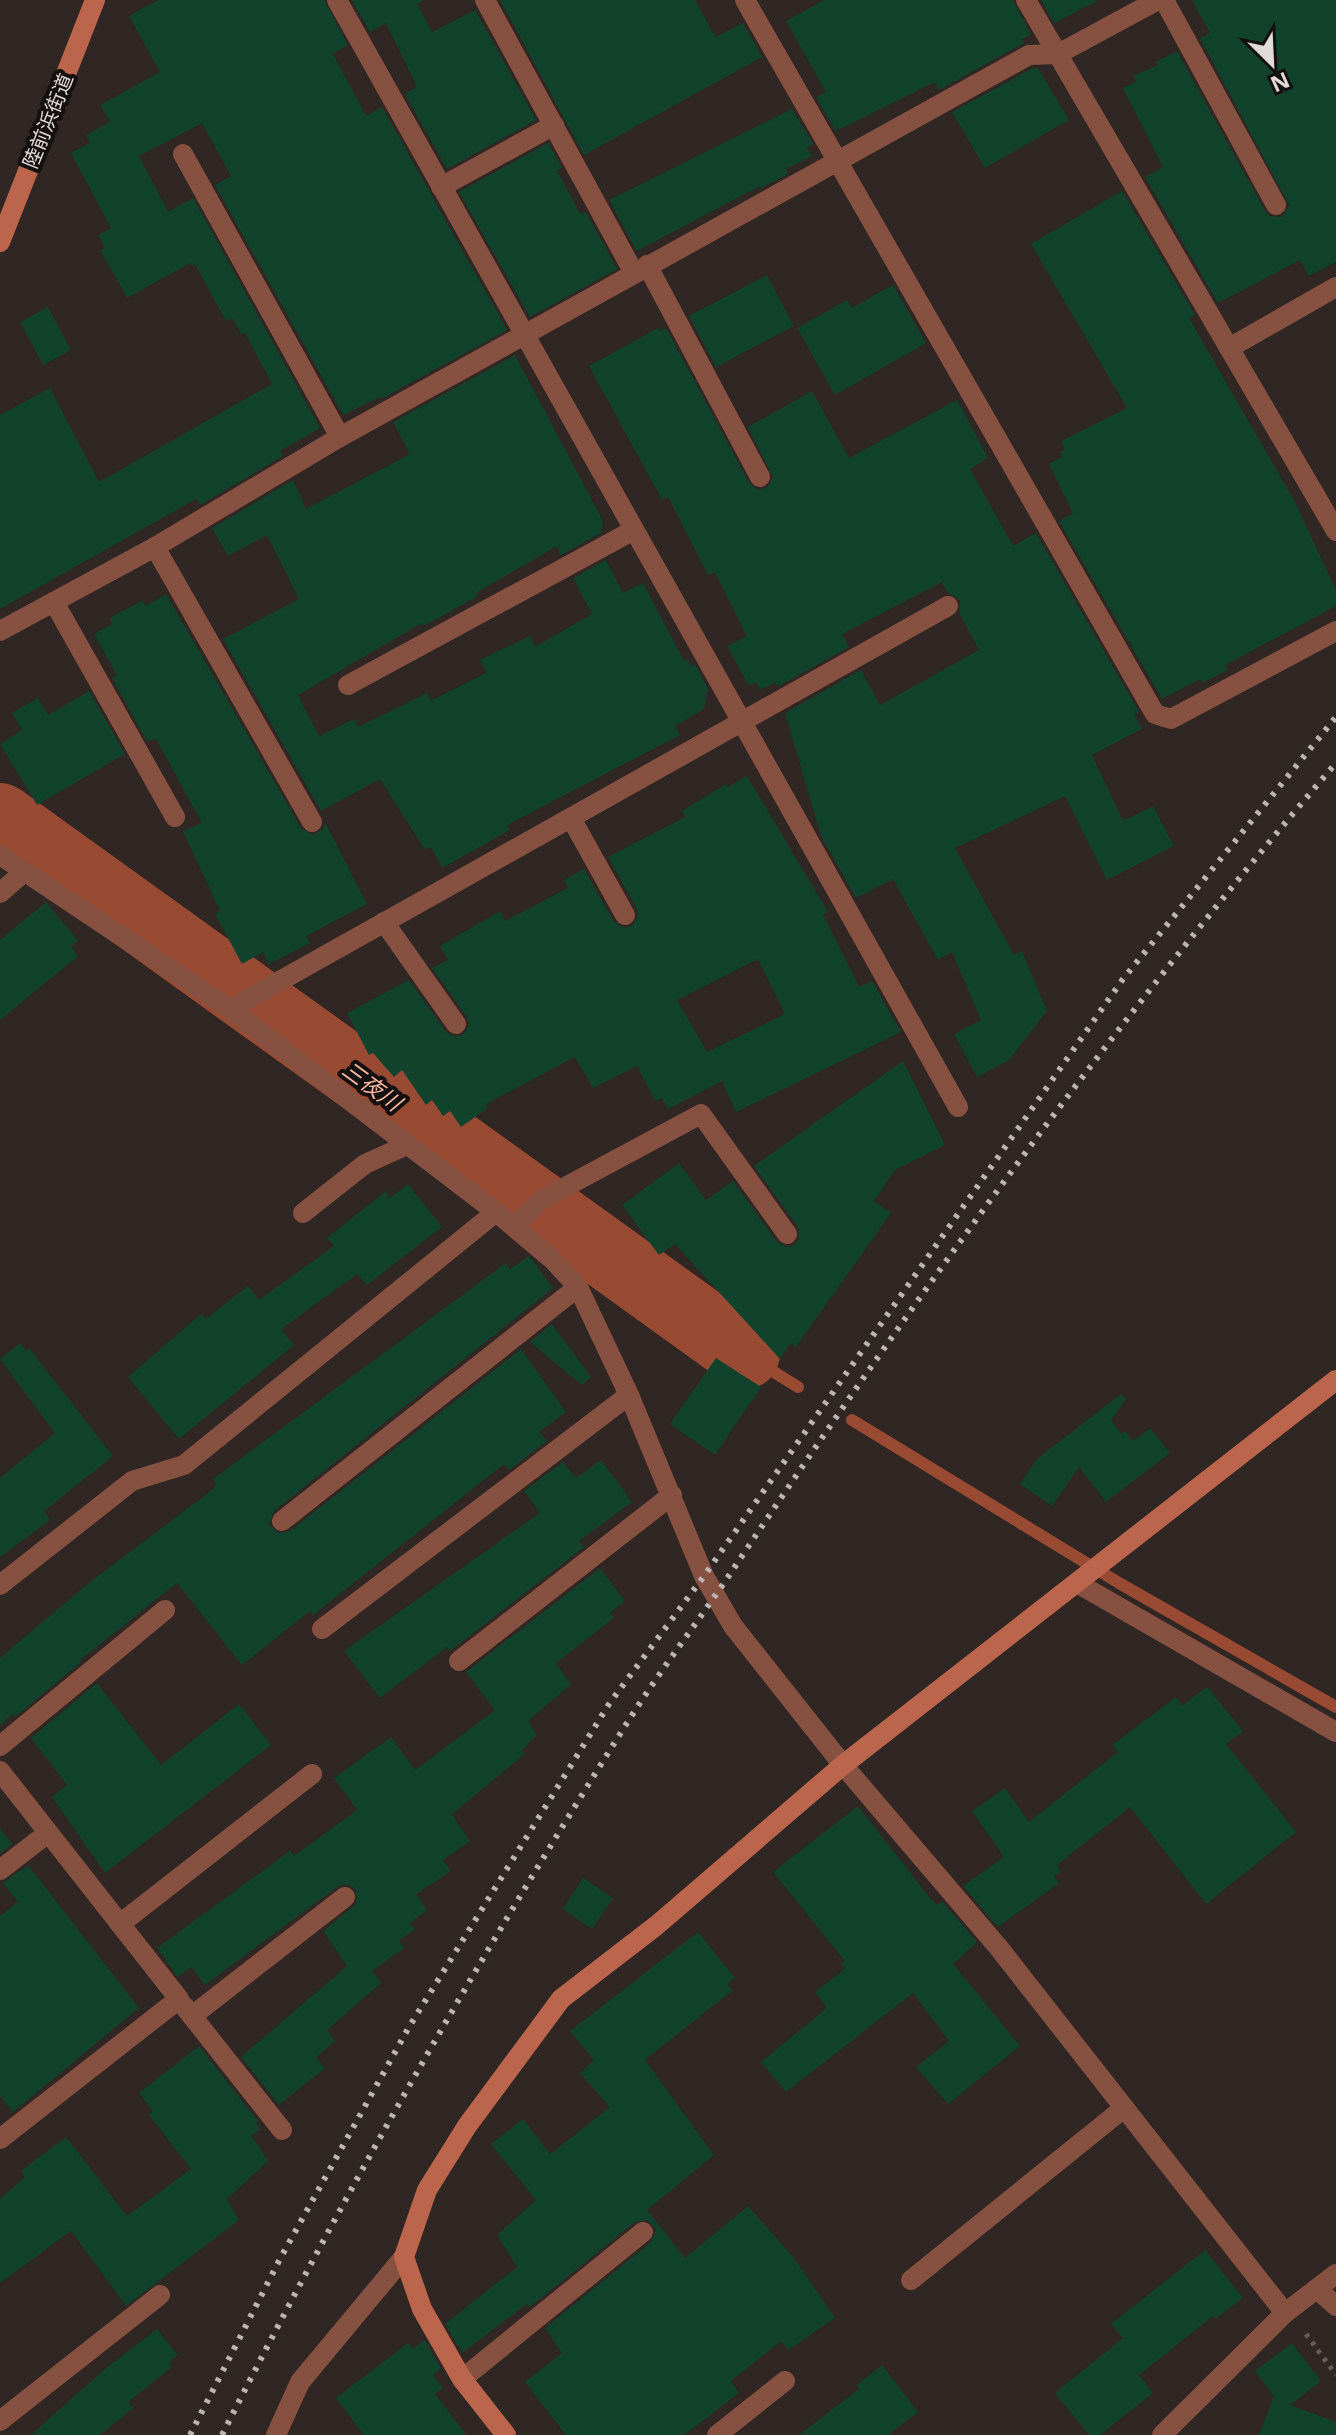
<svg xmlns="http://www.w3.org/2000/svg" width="1336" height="2435" font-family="'Open Sans','Noto Sans JP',sans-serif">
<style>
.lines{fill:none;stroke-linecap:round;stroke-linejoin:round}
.stream{stroke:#984a32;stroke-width:12}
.river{stroke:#984a32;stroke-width:70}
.building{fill:#11432c;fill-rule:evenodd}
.path{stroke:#665d5a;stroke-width:5;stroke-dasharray:4 6;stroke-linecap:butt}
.street{stroke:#875141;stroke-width:20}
.secondary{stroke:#bb664c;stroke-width:20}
.rail{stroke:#bcb6b3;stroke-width:6;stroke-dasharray:4 8;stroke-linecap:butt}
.labels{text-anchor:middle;stroke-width:8;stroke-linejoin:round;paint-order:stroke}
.street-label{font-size:20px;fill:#e0dad8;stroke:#14100f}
.water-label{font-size:22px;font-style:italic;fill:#febaa5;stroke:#14100f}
</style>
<rect width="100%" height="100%" fill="#302623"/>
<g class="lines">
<g class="stream">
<path d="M745 1354 798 1387"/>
<path d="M852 1420 1119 1583 1336 1707"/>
</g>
<path class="river" d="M0 818 745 1354"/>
</g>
<g class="building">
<path d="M158 0H324L348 45 333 54 366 116 382 107 507 330 381 399 380 397 343 415 215 185 231 176 202 123 139 156 168 212 193 198 320 428 280 451 283 456 200 505 196 499 0 609V415L50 388 99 482 272 384 245 333 241 334 232 318 226 321 195 264 192 266 190 263 127 298 100 250 105 248 98 235 111 228 71 153 90 143 86 135 110 122 100 105 160 72 129 16Z"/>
<path d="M352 0H424L417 4 432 32 475 10 536 120 447 169 405 94 417 87 386 23 370 32Z"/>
<path d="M500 0H695L715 37 743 23 762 57 584 155Z"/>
<path d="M824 0H1013L1031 35 1022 39 1024 43 939 90 935 82 836 131 816 97 826 92 786 21Z"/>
<path d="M1041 0H1099L1054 23Z"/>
<path d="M1192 0H1336V262L1309 276 1300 260 1218 303 1145 177 1163 167 1123 88 1136 82 1133 76 1158 65 1156 62 1177 51 1265 211 1270 216 1282 217 1289 205 1200 38 1210 33Z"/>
<path d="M1033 68H1038L1069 120 985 168 952 112Z"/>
<path d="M792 109 813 144 807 148 812 156 786 169 788 174 761 188 760 186 637 251 609 200Z"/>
<path d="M548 143 562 168 557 170 580 214 586 212 617 269 530 317 459 192Z"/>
<path d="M1122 191 1195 315 1189 318 1295 502 1336 590V605L1325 612 1225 665 1228 670 1202 683 1200 679 1162 699 1059 521 1073 513 1049 464 1062 457 1060 452 1065 449 1061 441 1127 408 1031 244Z"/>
<path d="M767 275 794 326 716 367 689 316Z"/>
<path d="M893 285 926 343 835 395 797 328 847 300 852 308Z"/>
<path d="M48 307 71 350 43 365 20 322Z"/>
<path d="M658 328 660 331 666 328 749 483 759 490 767 488 773 477 748 427 812 391 849 458 957 400 988 458 970 469 1013 546 1036 533 1139 712 1134 714 1142 729 1092 755 1123 821 1153 806 1174 846 1107 880 1065 796 955 848 1014 955 1022 951 1047 1011 1009 1060 977 1077 954 1034 981 1020 952 952 938 960 893 879 856 898 821 836 785 713 861 670 880 705 979 650 959 613 960 600 948 593 942 582 842 634 849 647 777 687 776 682 760 690 756 682 749 686 727 646 747 636 715 572 708 575 668 497 662 500 589 366Z"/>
<path d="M515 355 603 521 601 533 561 555 557 546 476 593 478 596 424 626 422 623 298 695 319 736 354 719 358 727 427 693 431 701 486 673 480 660 530 636 535 647 592 614 573 578 606 560 623 593 643 583 684 661 687 659 691 666 695 664 708 689 704 709 675 726 680 735 507 825 510 830 442 868 431 847 425 850 380 779 321 811 223 639 299 599 267 535 228 556 212 528 293 480 306 509 410 454 393 422Z"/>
<path d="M166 594 301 828 313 835 323 829 325 822 367 904 306 936 310 943 269 964 263 952 242 964 215 914 220 911 183 831 202 823 156 739 147 741 112 678 117 675 94 634 112 624 110 618 143 600 146 606Z"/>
<path d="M89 691 125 754 37 805 0 744 22 730 12 713 38 698 48 715Z"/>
<path d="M747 776 828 912 823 915 859 987 872 981 901 1032 736 1112 722 1081 668 1109 662 1098 655 1101 637 1066 593 1088 575 1057 486 1104 488 1108 461 1127 450 1111 443 1116 432 1100 426 1105 402 1070 394 1077 373 1053 369 1055 347 1013 409 980 446 1032 456 1037 464 1034 469 1024 467 1017 432 968 448 960 440 946 500 911 505 921 568 888 564 880 584 869 614 922 624 928 632 926 638 916 637 909 608 857 685 817 682 811 726 784 728 787ZM758 959 785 1014 707 1052 677 1000Z"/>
<path d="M46 902 78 941 71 946 78 956 0 1020V940Z"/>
<path d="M903 1061 945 1145 895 1170 874 1201 891 1213 796 1347 791 1343 780 1359 675 1244 659 1255 622 1205 679 1163 706 1200 733 1181 777 1242 788 1247 794 1245 799 1239 798 1227 754 1166Z"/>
<path d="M408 1184 442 1227 367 1285 357 1274 281 1329 294 1345 179 1439 128 1377 201 1314 206 1319 248 1286 259 1300 334 1246 327 1238 386 1191 388 1199Z"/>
<path d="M529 1256 553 1288 274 1511 269 1524 278 1533 290 1531 521 1349 566 1412 539 1432 547 1441 509 1470 504 1464 313 1615 310 1611 242 1665 177 1583 80 1660 81 1662 15 1717 13 1714 0 1725V1658L90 1582 212 1490 216 1483 213 1479 506 1263 510 1269Z"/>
<path d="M552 1324 591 1377 582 1385 530 1342Z"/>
<path d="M20 1343 26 1351 29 1348 113 1456 44 1511 50 1520 0 1557V1478L55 1433 0 1359Z"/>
<path d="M716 1358 761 1387 715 1455 670 1424Z"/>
<path d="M1121 1394 1126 1399 1111 1420 1121 1434 1125 1431 1133 1441 1150 1428 1170 1453 1106 1502 1079 1467 1052 1506 1020 1484 1037 1459Z"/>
<path d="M601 1460 632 1502 579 1541 584 1547 450 1651 447 1647 380 1698 344 1651 540 1513 524 1491 563 1462 576 1478Z"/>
<path d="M600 1568 625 1601 610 1613 614 1618 556 1663 571 1684 528 1721 537 1735 522 1750 525 1754 452 1814 470 1841 443 1860 451 1871 416 1894 427 1910 410 1923 415 1929 399 1941 404 1948 372 1971 381 1983 327 2030 335 2041 316 2057 325 2068 279 2105 241 2057 347 1966 323 1931 357 1903 355 1888 344 1884 337 1887 205 1985 191 1967 178 1977 157 1948 290 1851 294 1856 357 1810 334 1778 391 1737 415 1770 495 1710 466 1672Z"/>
<path d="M97 1683 161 1765 239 1704 271 1745 105 1873 52 1797 67 1785 31 1738Z"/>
<path d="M1207 1687 1243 1731 1226 1744 1296 1832 1206 1904 1130 1807 1057 1865 1061 1872 1054 1876 1059 1883 998 1927 963 1886 1004 1857 972 1811 1005 1788 1029 1822 1118 1752 1112 1745 1176 1697 1182 1706Z"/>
<path d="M858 1806 930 1898 937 1905 942 1901 977 1942 953 1964 1020 2046 948 2104 916 2067 949 2041 913 1993 786 2092 761 2062 827 2008 815 1992 845 1969 841 1965 845 1961 773 1872Z"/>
<path d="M0 1828 12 1844 0 1854Z"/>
<path d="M28 1865 139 2008 13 2112 0 2096V1916L18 1902 3 1883Z"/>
<path d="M583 1878 613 1898 592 1929 563 1909Z"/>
<path d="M698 1932 735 1978 727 1984 733 1990 645 2060 714 2155 647 2210 685 2258 748 2206 794 2258 835 2318 788 2350 781 2341 731 2381 739 2393 684 2435H566L525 2382 562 2353 545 2328 651 2242 656 2229 647 2220 635 2222 530 2307 527 2304 462 2353 445 2324 517 2267 497 2235 536 2200 491 2144 523 2119 550 2154 610 2107 580 2073 594 2060 570 2031Z"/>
<path d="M199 2046 258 2121 256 2123 260 2130 251 2135 268 2161 227 2199 239 2220 126 2306 71 2231 0 2283V2199L25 2177 21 2171 66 2137 127 2216 191 2169 149 2115 153 2111 139 2093Z"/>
<path d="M1205 2250 1243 2298 1215 2319 1213 2316 1139 2375 1153 2393 1100 2435H1089L1055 2393 1123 2338 1111 2324Z"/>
<path d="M157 2329 178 2355 169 2362 172 2367 128 2402 133 2408 100 2435H31L106 2368Z"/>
<path d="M425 2340 441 2369 433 2375 443 2388 435 2394 466 2435H364L336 2398 408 2343 413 2349Z"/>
<path d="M1292 2343 1321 2381 1290 2405 1336 2422V2435H1259L1273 2398 1276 2399 1255 2371Z"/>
<path d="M882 2365 918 2412 888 2435H799L859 2389 857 2385Z"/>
</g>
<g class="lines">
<path class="path" d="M1306 2334 1336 2375"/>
<g class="street">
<path d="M337 0 958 1107"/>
<path d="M485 0 634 273"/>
<path d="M745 0 1155 714 1171 719 1336 631"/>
<path d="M1026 0 1336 531"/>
<path d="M1164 0 1276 205"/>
<path d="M183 154 340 437"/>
<path d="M441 187 554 125"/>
<path d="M647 265 760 477"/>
<path d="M1229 348 1336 287"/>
<path d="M155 547 312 822"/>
<path d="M54 602 175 817"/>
<path d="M0 631 155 547 340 437 1029 55 1058 54 1158 0"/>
<path d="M348 685 634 530"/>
<path d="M571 818 625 915"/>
<path d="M0 855 230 1009 496 1212 552 1259 578 1287 629 1395 704 1576 733 1626 843 1765 999 1948 1285 2313"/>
<path d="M0 893 24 872"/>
<path d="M384 922 456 1024"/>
<path d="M230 1009 948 606"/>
<path d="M303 1213 365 1164 405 1146"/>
<path d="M514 1227 541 1200 701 1114 787 1234"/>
<path d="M282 1521 578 1287"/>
<path d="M1077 1583 1336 1732"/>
<path d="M0 1585 132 1481 184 1465 496 1212"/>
<path d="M322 1629 629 1395"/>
<path d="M459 1661 672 1495"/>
<path d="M0 1746 165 1610"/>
<path d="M0 1771 179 1999 0 2139"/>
<path d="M0 1870 48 1833"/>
<path d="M120 1924 312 1774"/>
<path d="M184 2006 282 2130"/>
<path d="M192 2016 345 1897"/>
<path d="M911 2280 1124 2108"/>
<path d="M1317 2289 1336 2306"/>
<path d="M462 2379 643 2232"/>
<path d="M0 2421 160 2295"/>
<path d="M276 2435 300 2382 404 2257"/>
<path d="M717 2435 785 2381"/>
<path d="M1162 2435 1285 2313 1336 2274"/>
</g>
<g class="secondary">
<path d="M0 242 95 0"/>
<path d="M506 2435 462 2379 422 2309 404 2257 427 2190 467 2126 561 1999 657 1925 843 1765 1336 1380"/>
</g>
<g class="rail">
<path d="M190 2435 281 2257 409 2027 609 1704 704 1576 1123 979 1336 717"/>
<path d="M222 2435C345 2191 481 1954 627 1723 661 1669 701 1618 736 1565 922 1286 1118 1017 1336 763"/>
</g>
</g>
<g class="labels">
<g class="street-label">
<text transform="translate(48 121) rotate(-68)" y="7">陸前浜街道</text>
</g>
<g class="water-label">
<text transform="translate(372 1086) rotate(36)" y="8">三夜川</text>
</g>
</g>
<g transform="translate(1272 64) rotate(156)" stroke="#14100f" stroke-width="6" paint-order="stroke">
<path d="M0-6L14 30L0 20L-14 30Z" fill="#e0dad8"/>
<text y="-12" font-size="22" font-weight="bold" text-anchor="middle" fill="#e0dad8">N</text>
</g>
</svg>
